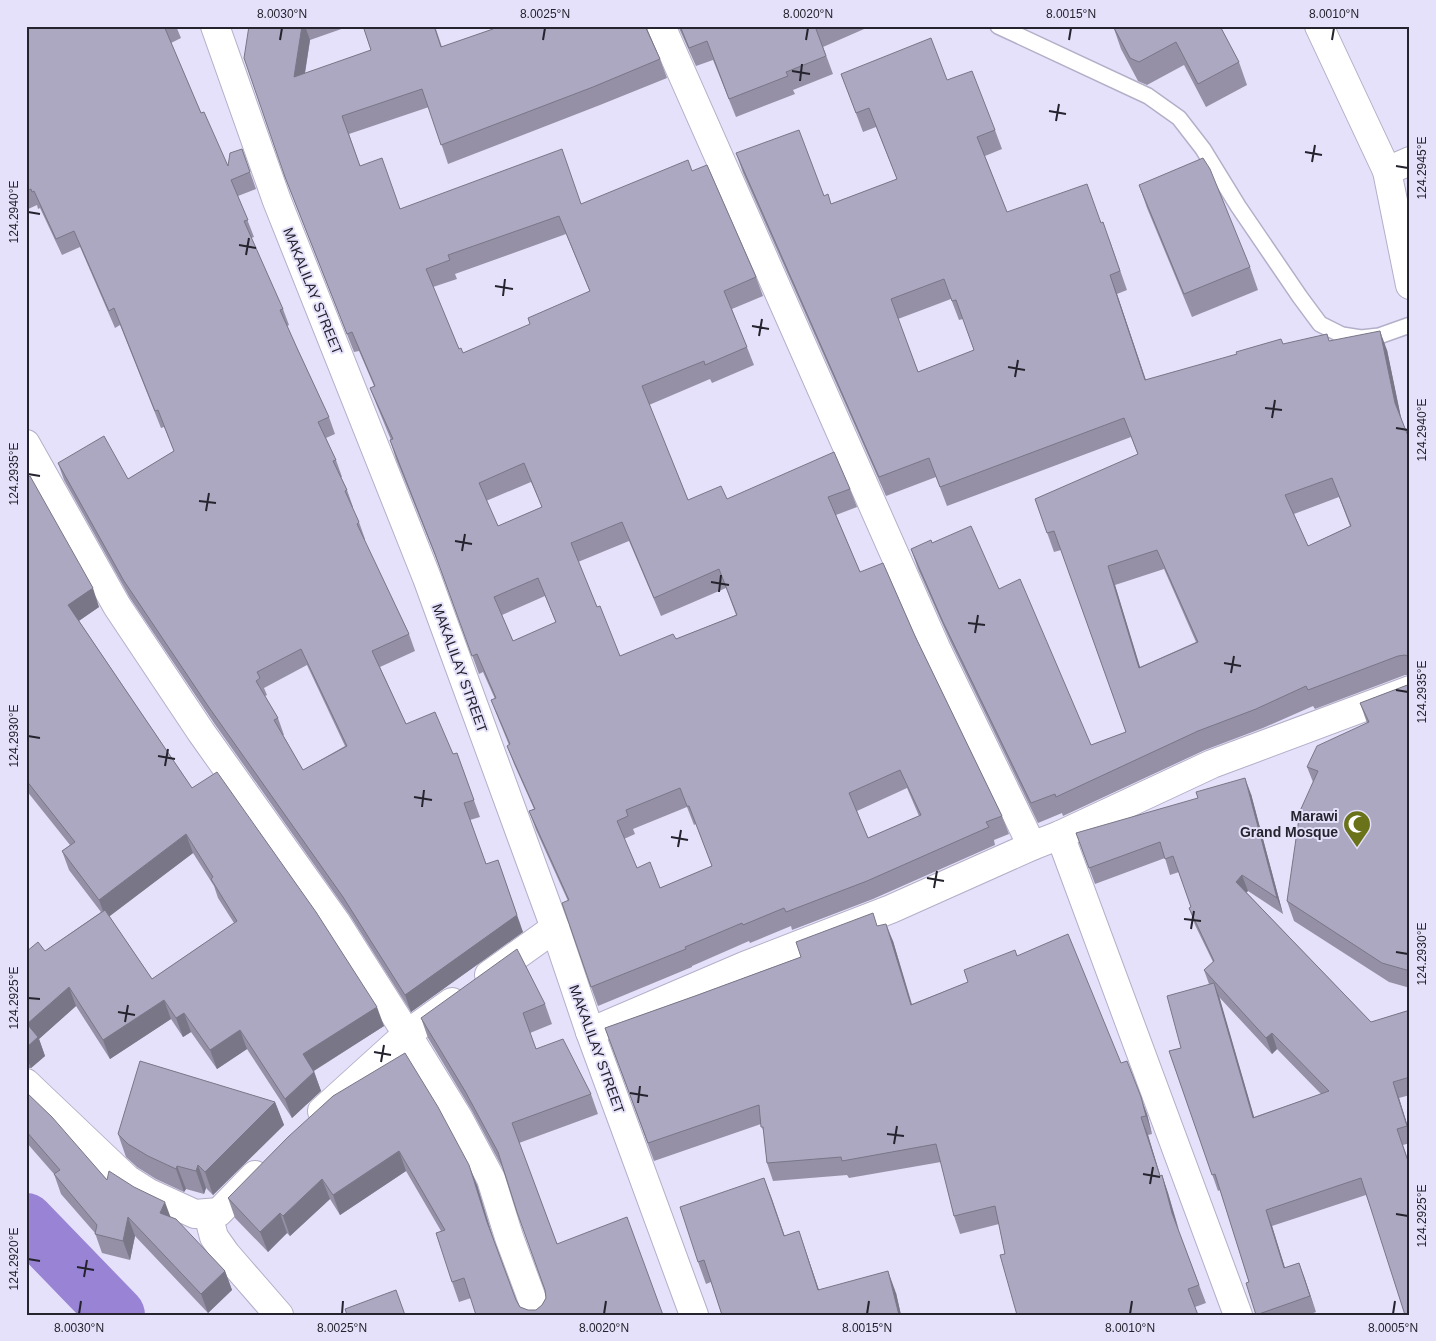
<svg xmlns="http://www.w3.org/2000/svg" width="1436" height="1341" font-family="Arial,sans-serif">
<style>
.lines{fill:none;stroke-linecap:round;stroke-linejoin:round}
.river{stroke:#9883d5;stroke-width:56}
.lane-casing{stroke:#b4afc8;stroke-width:18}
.street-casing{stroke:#b4afc8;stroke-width:30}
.secondary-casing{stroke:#b4afc8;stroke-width:30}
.lane{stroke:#fff;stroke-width:15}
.street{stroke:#fff;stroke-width:28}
.secondary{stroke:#fff;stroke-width:28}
.wall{fill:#9590a6;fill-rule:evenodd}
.shaded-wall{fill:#797687}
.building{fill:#ada8c1;stroke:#797687;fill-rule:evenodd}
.ticks{fill:none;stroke:#25232d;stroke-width:2}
.labels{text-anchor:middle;stroke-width:4;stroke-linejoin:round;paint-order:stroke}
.street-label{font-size:14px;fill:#25232d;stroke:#e6e1fb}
.poi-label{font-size:14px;font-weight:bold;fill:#25232d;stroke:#e6e1fb;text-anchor:end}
.neatline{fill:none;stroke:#25232d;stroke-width:2}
.ticks-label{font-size:12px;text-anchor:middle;fill:#25232d}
</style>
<rect width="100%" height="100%" fill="#e6e1fb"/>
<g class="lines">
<path class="river" d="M26 1221 117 1315"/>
<g class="lane-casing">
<path id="lane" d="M998 26 1148 96 1179 118 1203 149 1238 206 1300 297 1320 324 1342 335 1361 338 1379 336 1410 325"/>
</g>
<g class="street-casing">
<g id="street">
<path d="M661 26 936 648 1032 846"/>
<path d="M1319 26 1387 171 1410 285"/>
<path d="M1387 171 1410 161"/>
<path d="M26 444 117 606 201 732 336 922 407 1034 452 1002"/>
<path d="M1060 835 1238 1315"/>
<path d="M489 975 555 928"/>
<path d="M590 1032 744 966 891 909 1032 846 1060 835 1212 764 1410 690"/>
<path d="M26 1083 127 1179 149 1193 195 1214 219 1212 255 1175"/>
<path d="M322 1111 407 1034 459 1119 491 1179 509 1237 538 1315"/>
<path d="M208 1214 214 1237 226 1254 279 1315"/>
</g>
</g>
<g class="secondary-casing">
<path id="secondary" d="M215 26 277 201 427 578 555 928 590 1032 694 1315"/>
</g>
<use href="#lane" class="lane"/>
<use href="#street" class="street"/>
<use href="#secondary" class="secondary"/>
</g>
<g class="wall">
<path d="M32 26H176L181 38 171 43 201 113 228 166 242 149 256 189 238 196 254 237 251 238 283 309 289 325 287 326 297 348 329 417 335 434 326 438 336 460 342 477H341L347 490 353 507H352L359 522 365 539 364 540 409 634 415 651 380 667 406 724 453 754 457 753 480 817 470 820 486 864 523 932 411 1012 349 914 214 723 130 598 64 480 58 463 128 479 174 451 164 427 161 428 120 325 115 328 80 247 62 255 40 208 38 209 37 205 26 210V29ZM307 665 345 746 303 770 283 735H284L278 718 265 696 267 695 264 688Z"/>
<path d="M249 26H350L310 40 305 74 371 50 363 26H435L442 47 493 29 491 26H646L660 59 667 78 600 105 448 164 429 107 349 134 360 166 400 209 581 204 692 171 756 277 763 296 732 309 754 365 712 383 710 379 649 405 688 500 727 499 850 489 857 507 836 515 860 572 915 636 1002 816 1009 834 994 840 995 845 873 899 792 930 791 926 750 943 749 941 692 966V967L598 1006 591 987 568 901 536 830 529 811 534 809 514 764 507 746 509 745 498 718 491 700 495 699 483 672 479 674 442 573 396 459 390 440H391L377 406 370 388 374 386 359 351 354 352 285 177ZM566 234 590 292 530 325 463 353 459 349 433 287 457 279 455 274ZM531 482 542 507 498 526 486 501ZM629 541 661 616 726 588 736 615 676 639 620 656 597 607 578 562ZM545 596 556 623 513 641 502 615ZM907 788 919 816 868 838 857 811ZM687 807 694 825 696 824 712 866 660 888 637 868 624 839 635 834 633 829Z"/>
<path d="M678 26H871L823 47 833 74 793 90 795 94 736 117 713 60 696 66Z"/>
<path d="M1113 26H1220L1239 62 1247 85 1206 107 1184 65 1147 85 1138 81 1121 49Z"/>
<path d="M841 74 947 80 995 130 1002 149 985 156 1007 212 1101 223 1110 241 1127 290 1117 294 1146 380 1283 344 1330 341 1387 350 1401 419 1410 441V675H1405L1315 709 1313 706 1263 728 1205 750 1063 816 1062 813 1038 823 950 641 918 569 911 549 932 543 999 589 1091 745 1126 732 1061 550 1054 552 1035 499 1138 455 1131 437 947 506 936 477 886 496 743 173 736 153 824 196 831 204 897 179 876 127 863 132ZM951 299 959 320 963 319 974 350 918 372 898 319ZM1339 497 1350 526 1308 546 1294 514ZM1164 569 1196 642 1140 667 1115 585Z"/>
<path d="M1139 185 1250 267 1258 290 1192 317 1147 208Z"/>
<path d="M26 479 99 607 79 621 192 788 384 1026 314 1071 321 1091 292 1118 247 1049 217 1069 191 1032 183 1037 171 1019 110 1059 76 1006 39 1039 45 1056 31 1068H26V952L45 951 101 912 69 870 62 851 70 845 26 790ZM193 853 214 886 218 898 234 923 152 979 109 916Z"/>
<path d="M1410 684V988L1389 982 1294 921 1287 901 1313 782 1307 767 1367 723 1360 703Z"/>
<path d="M1251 794 1283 914 1248 891 1246 892 1371 1022 1410 1010V1095L1399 1098 1410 1133V1143L1403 1145 1410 1165V1315L1366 1195 1272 1226 1285 1268 1299 1263 1316 1312 1308 1315H1256L1249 1282 1220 1190 1218 1191 1169 1051 1181 1048 1209 984 1204 970 1213 962 1195 925 1189 908 1191 907 1179 872 1170 875 1165 858 1095 884 1076 833ZM1219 997 1272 1054 1277 1049 1321 1094 1254 1117Z"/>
<path d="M878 926 893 941 912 1004 968 982 1017 956 1121 1063 1147 1114 1152 1134 1148 1135 1160 1176 1162 1175 1168 1193 1178 1229 1206 1303 1195 1307 1005 1254 999 1224 960 1234 954 1216 941 1162 849 1178 847 1175 773 1181 767 1163 764 1133 761 1124 654 1161 605 1028 695 996 801 957Z"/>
<path d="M545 1004 552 1024 530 1033 536 1049 591 1094 598 1114 519 1143 557 1244 663 1315H476L471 1298 459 1302 452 1282 441 1231 406 1171 340 1215 330 1199 290 1236 287 1233 268 1252 235 1218 228 1198 333 1096 477 1185 494 1240 516 1300 520 1307 528 1310H536L542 1305 546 1298 545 1290 502 1167 472 1111 428 1038 421 1018Z"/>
<path d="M26 1092 107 1180 171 1217 225 1271 232 1290 208 1313 135 1236 130 1260 102 1253 95 1233 61 1194 54 1174 26 1142Z"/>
<path d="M275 1102 284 1125 213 1195 206 1188 204 1194 186 1189 184 1192 156 1179 137 1167 126 1157 118 1134Z"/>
<path d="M764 1178 784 1236 799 1231 819 1290 896 1293 901 1315H722L711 1282 706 1284 698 1262Z"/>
</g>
<g class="shaded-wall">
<path d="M302 26H305L310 40 301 96 294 77Z"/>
<path d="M1110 275 1117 294 1152 399 1145 380Z"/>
<path d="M1380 331 1387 350 1402 422 1395 403Z"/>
<path d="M1108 566 1115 585 1146 687 1139 668Z"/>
<path d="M93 588 99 607 74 624 68 605Z"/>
<path d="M1245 778 1251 794 1283 914 1277 898Z"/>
<path d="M186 834 193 853 106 919 99 900Z"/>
<path d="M498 860 523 932 411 1012 405 995Z"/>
<path d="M1242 875 1248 891 1242 898 1236 882Z"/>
<path d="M886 924 893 941 917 1023 911 1005Z"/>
<path d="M1214 983 1220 999 1259 1134 1253 1118Z"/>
<path d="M69 987 76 1006 39 1039 45 1056 31 1068 26 1055 27 1024Z"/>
<path d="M164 1000 171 1019 110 1059 103 1040Z"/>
<path d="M377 1007 384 1026 310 1073 303 1054Z"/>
<path d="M184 1013 191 1032 183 1037 176 1018Z"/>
<path d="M240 1030 247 1049 217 1069 210 1050Z"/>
<path d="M1272 1033 1277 1049 1272 1054 1266 1038Z"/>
<path d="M314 1072 321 1091 292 1118 285 1099Z"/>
<path d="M1393 1082 1399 1098 1410 1134 1407 1126Z"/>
<path d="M1141 1097 1147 1114 1152 1134 1146 1116Z"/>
<path d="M275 1102 284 1125 213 1195 205 1172Z"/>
<path d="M1141 1117 1148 1135 1166 1194 1160 1176Z"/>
<path d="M399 1151 406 1171 340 1215 333 1195Z"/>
<path d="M198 1165 206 1188 204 1194 196 1171Z"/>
<path d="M469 1165 477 1185 494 1242 487 1222Z"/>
<path d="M177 1166 186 1189 184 1192 176 1169Z"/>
<path d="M1162 1175 1168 1193 1179 1230 1172 1213Z"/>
<path d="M764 1178 772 1199 792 1257 784 1236Z"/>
<path d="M322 1179 330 1199 290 1236 283 1216Z"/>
<path d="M165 1202 172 1221 160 1213Z"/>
<path d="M1266 1210 1272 1226 1290 1284 1284 1268Z"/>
<path d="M280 1213 287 1233 268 1252 260 1232Z"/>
<path d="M128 1217 135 1236 130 1260 123 1241Z"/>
<path d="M799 1231 806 1252 826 1311 818 1290Z"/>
<path d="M1299 1263 1305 1279 1316 1312 1310 1296Z"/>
<path d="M225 1271 232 1290 208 1313 201 1294Z"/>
<path d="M888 1271 896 1293 901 1315H899Z"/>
</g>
<g class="building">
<path d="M32 26H164L201 113 204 112 228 166 230 153 242 149 250 172 231 180 248 220 244 221 283 309 280 310 297 348 329 417 318 422 336 460 333 461 347 490 345 491 359 522 357 524 409 634 372 651 406 724 435 712 453 754 457 753 474 800 464 803 486 864 498 860 517 915 405 995 343 897 208 706 124 581 58 463 104 436 128 479 174 451 158 410 155 411 114 308 109 311 74 231 56 239 34 191 32 192 31 189 26 191V29ZM301 649 347 746 303 770 274 720 278 718 256 681 260 678 257 672Z"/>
<path d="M249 26H302L294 77 371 50 363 26H434L441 47 493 29 492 26H645L660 59 593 87 441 145 422 89 342 116 360 166 382 158 400 209 562 149 581 204 688 160 692 171 707 165 756 277 724 291 747 347 705 365 704 361 642 386 688 500 721 486 727 499 834 452 850 489 828 497 860 572 883 563 915 636 1002 816 986 822 989 827 867 881 786 912 784 908 743 925 742 923 685 947 686 949 591 987 562 903 569 900 529 811 535 809 507 746 510 744 491 700 496 698 477 654 472 656 435 554 390 440 393 439 370 388 375 386 352 332 347 334 285 177 244 58ZM559 216 590 291 528 318 530 324 463 353 461 348 459 349 426 269 450 260 448 255ZM524 463 542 507 498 526 479 483ZM622 522 654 598 719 569 737 615 676 639 673 634 620 656 600 606 597 607 571 543ZM538 578 556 622 513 641 494 597ZM900 770 921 815 868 838 849 793ZM680 788 687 806H689L712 866 660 888 650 862 637 868 617 821 628 816 626 810Z"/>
<path d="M680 26H823L816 29 826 56 786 72 788 76 729 99 707 41 689 48Z"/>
<path d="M1113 26H1220L1239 62 1198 84 1176 42 1139 62 1130 58Z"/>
<path d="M931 38 947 80 972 71 995 130 977 137 1007 212 1087 184 1101 223 1103 222 1120 271 1110 275 1145 380 1237 354 1236 352 1281 339 1283 344 1327 334 1329 341 1380 331 1395 403 1410 441V657L1405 655 1398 656 1308 690 1306 686 1256 709 1198 731 1056 797 1055 794 1031 803 943 622 911 549 931 540 932 543 971 526 999 589 1020 579 1091 745 1126 732 1054 531 1047 533 1035 499 1138 454 1124 418 940 487 929 458 879 477 736 153 799 130 824 196 828 194 831 204 897 179 869 108 856 113 841 74ZM944 279 952 301 956 300 974 350 918 372 891 299ZM1332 478 1351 526 1308 546 1285 495ZM1157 550 1198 642 1139 668 1108 566Z"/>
<path d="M1203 158 1210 169 1250 267 1184 294 1139 185Z"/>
<path d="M30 476 93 588 68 605 192 788 217 772 316 912 377 1007 303 1054 314 1072 285 1099 240 1030 210 1050 184 1013 176 1018 164 1000 103 1040 69 987 27 1024 38 1037 26 1048V952L38 942 45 951 105 910 152 979 237 921 211 879 213 877 186 834 99 900 62 851 75 842 26 780V479Z"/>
<path d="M1410 684V971L1382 963 1287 901 1300 811 1318 771 1307 767 1317 746 1369 722 1360 703Z"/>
<path d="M1245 778 1277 898 1242 875 1236 882 1371 1022 1410 1010V1077L1393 1082 1407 1126 1397 1129 1410 1167V1315H1405L1361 1178 1266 1210 1284 1268 1299 1263 1310 1296 1256 1315 1246 1283 1249 1282 1215 1174 1212 1175 1169 1051 1181 1048 1167 996 1214 983 1253 1118 1329 1091 1272 1033 1266 1038 1204 970 1214 961 1189 908 1191 907 1173 856 1165 859 1160 842 1089 868 1076 833 1198 798 1196 792Z"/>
<path d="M873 913 877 926 886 924 911 1005 968 982 964 970 1015 950 1017 956 1068 934 1121 1063 1127 1061 1141 1097 1146 1116 1141 1117 1160 1176 1162 1175 1172 1213 1199 1285 1188 1289 1198 1315H1017L1000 1255 1005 1254 995 1206 954 1216 936 1144 842 1161 841 1157 767 1163 763 1127H761L759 1105 648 1143 605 1028 695 996 801 957 796 942Z"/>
<path d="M517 949 545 1004 523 1013 536 1049 563 1039 591 1094 512 1123 557 1244 627 1217 663 1315H476L464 1278 452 1282 436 1233 445 1230 399 1151 333 1195 322 1179 283 1216 280 1213 260 1232 228 1198 288 1137 333 1096 405 1053 438 1107 469 1165 487 1222 516 1300 520 1307 528 1310H536L542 1305 546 1298 545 1290 517 1212 498 1152 465 1091 421 1018Z"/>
<path d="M140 1061 275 1102 205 1172 198 1165 196 1171 177 1166 176 1169 148 1156 128 1144 118 1134Z"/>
<path d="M26 1092 52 1117 107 1180 109 1171 134 1187 165 1202 160 1213 176 1219 225 1271 201 1294 128 1217 123 1241 95 1234 97 1225 54 1174 60 1170 26 1131Z"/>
<path d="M764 1178 784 1236 799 1231 818 1290 888 1271 899 1315H722L704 1260 698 1262 680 1207Z"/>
<path d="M396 1290 405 1315H347L345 1309Z"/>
</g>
<path class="ticks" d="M280 40 282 28M543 40 545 28M806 40 808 28M1069 40 1071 28M1332 40 1334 28M792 71 810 74M800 81 802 64M1049 111 1066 114M1056 121 1059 104M1305 152 1322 155M1312 162 1315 145M1396 166 1408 168M28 212 40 214M239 245 256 248M246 255 249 238M495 286 513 289M503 296 505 279M752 326 769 329M759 336 762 319M1008 367 1025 370M1015 377 1018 360M1265 408 1282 410M1272 418 1275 400M1396 428 1408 430M28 474 40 476M199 501 216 503M206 511 209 493M455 541 472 544M462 551 465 534M711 582 729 585M719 592 721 575M968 623 985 625M975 633 978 615M1224 663 1241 666M1231 673 1234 656M1396 690 1408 692M28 736 40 738M158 756 175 759M165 766 168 749M414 797 432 800M422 807 424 790M671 837 688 840M678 847 681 830M927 878 944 881M934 888 937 871M1184 919 1201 921M1191 929 1194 911M1396 952 1408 954M28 998 40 999M118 1012 135 1015M125 1022 128 1005M374 1052 391 1055M381 1062 384 1045M630 1093 648 1096M638 1103 640 1086M887 1134 904 1136M894 1144 897 1126M1143 1174 1160 1177M1150 1184 1153 1167M1396 1214 1408 1216M28 1259 40 1261M77 1267 94 1270M84 1277 87 1260M79 1314 81 1301M342 1314 343 1301M604 1314 606 1301M867 1314 869 1301M1130 1314 1132 1301M1393 1314 1395 1301"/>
<defs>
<g id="mosque-pin" transform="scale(1.4375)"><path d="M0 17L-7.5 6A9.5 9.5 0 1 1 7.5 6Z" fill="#6a721a" stroke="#e6e1fb"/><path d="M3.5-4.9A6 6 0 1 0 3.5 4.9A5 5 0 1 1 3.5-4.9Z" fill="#fff"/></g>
</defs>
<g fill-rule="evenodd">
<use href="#mosque-pin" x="1357" y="824"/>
</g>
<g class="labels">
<g class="street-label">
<text transform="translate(313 291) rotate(68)" y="5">MAKALILAY STREET</text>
<text transform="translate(460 668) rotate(70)" y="5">MAKALILAY STREET</text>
<text transform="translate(597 1049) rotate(70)" y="5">MAKALILAY STREET</text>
</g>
<g class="poi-label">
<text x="1338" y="821">Marawi<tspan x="1338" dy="16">Grand Mosque</tspan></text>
</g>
</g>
<rect width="1436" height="1341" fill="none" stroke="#e6e1fb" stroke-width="55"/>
<rect x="28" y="28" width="1380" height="1286" class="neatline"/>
<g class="ticks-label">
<text x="282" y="18">8.0030°N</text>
<text x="545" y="18">8.0025°N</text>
<text x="808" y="18">8.0020°N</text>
<text x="1071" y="18">8.0015°N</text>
<text x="1334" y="18">8.0010°N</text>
<text transform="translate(1422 168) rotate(-90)" y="4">124.2945°E</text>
<text transform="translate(14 212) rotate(-90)" y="4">124.2940°E</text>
<text transform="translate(1422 430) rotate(-90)" y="4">124.2940°E</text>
<text transform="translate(14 474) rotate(-90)" y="4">124.2935°E</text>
<text transform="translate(1422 692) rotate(-90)" y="4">124.2935°E</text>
<text transform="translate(14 736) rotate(-90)" y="4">124.2930°E</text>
<text transform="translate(1422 954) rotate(-90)" y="4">124.2930°E</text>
<text transform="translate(14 998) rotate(-90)" y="4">124.2925°E</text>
<text transform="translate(1422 1216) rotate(-90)" y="4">124.2925°E</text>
<text transform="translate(14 1259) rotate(-90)" y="4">124.2920°E</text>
<text x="79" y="1332">8.0030°N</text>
<text x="342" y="1332">8.0025°N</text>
<text x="604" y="1332">8.0020°N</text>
<text x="867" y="1332">8.0015°N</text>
<text x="1130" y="1332">8.0010°N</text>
<text x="1393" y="1332">8.0005°N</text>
</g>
</svg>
